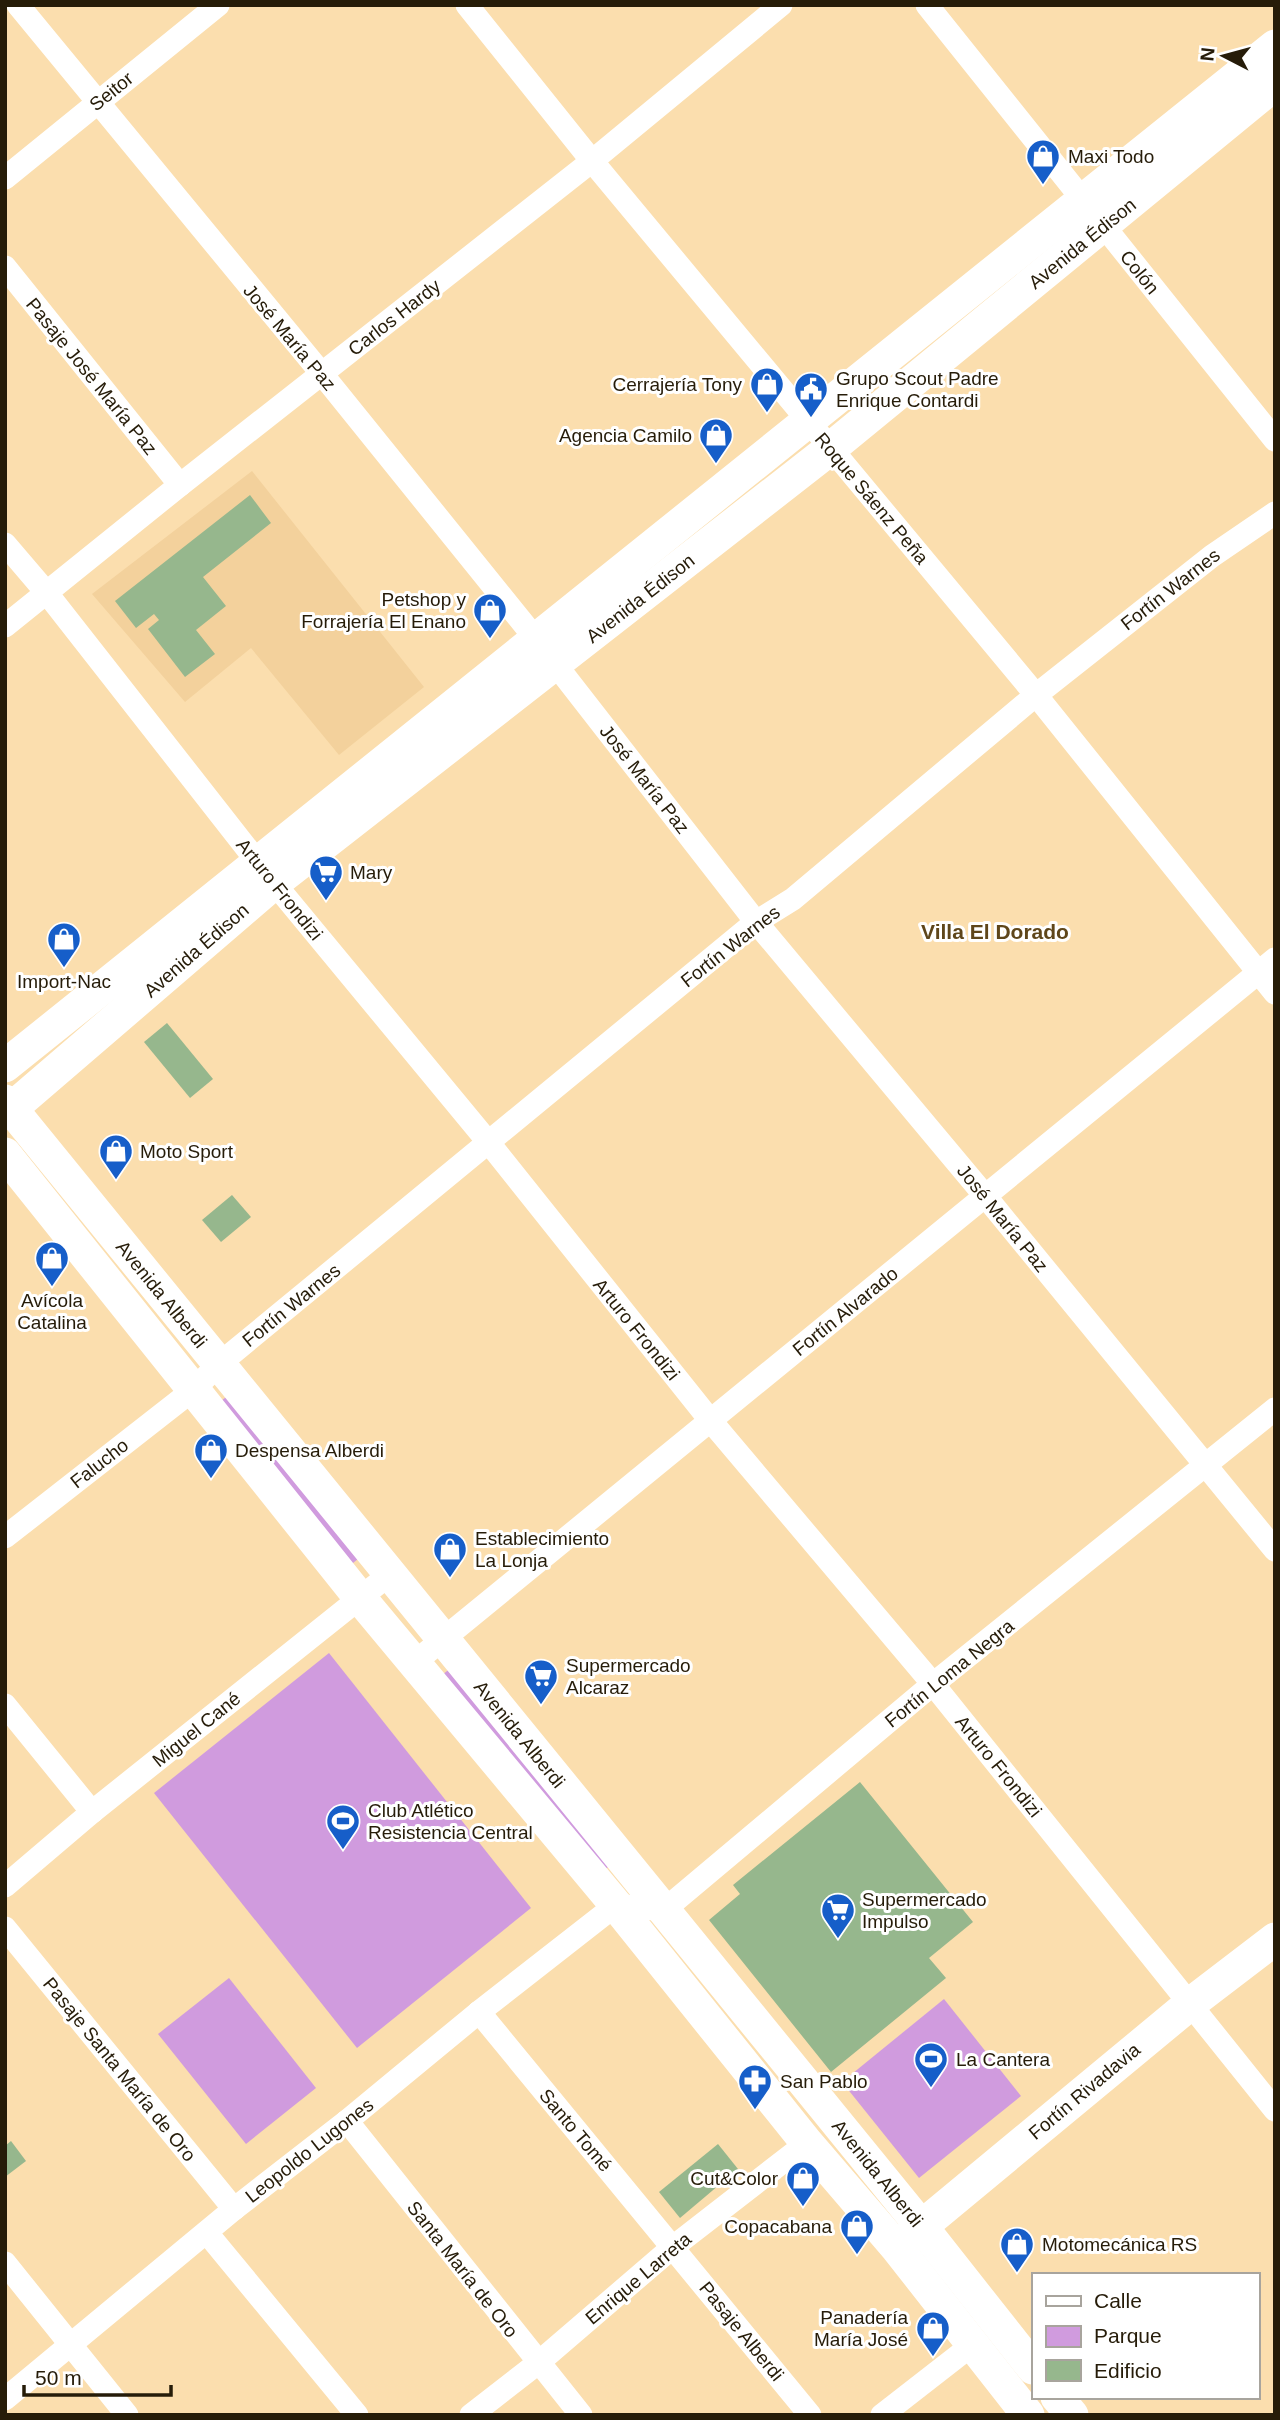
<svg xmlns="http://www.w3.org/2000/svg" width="1280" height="2420" font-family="Helvetica,sans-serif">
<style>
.built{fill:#f3d19c}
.green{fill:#d09bde}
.building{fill:#96b78d}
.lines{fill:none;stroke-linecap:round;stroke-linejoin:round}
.street{stroke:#fff;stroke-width:23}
.secondary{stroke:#fff;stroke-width:33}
.labels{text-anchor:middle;stroke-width:6;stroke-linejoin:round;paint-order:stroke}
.street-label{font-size:19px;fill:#261c09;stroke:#fff}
.poi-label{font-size:19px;fill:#261c09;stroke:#fff;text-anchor:start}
.neighbourhood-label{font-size:21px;font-weight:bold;fill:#5f461a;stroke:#fff}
</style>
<rect width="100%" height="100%" fill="#fbdeae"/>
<path class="built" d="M252 471 424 687 339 755 251 648 185 702 92 594Z"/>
<g class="green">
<path d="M229 1395 358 1559 348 1567 218 1403Z"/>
<path d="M329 1653 531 1908 357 2048 154 1793Z"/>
<path d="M452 1667 613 1863 602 1872 442 1675Z"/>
<path d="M229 1978 316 2088 246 2144 158 2034Z"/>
<path d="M944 1999 1021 2096 919 2178 842 2082Z"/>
</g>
<g class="building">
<path d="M250 495 271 523 203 577 226 606 196 630 215 654 185 677 148 629 159 620 154 614 136 628 115 601Z"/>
<path d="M167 1023 213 1079 190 1098 144 1042Z"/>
<path d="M232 1195 251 1217 221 1242 202 1220Z"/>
<path d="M860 1782 973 1922 929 1958 946 1978 831 2072 709 1920 740 1894 733 1885Z"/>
<path d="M11 2141 26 2161 5 2177V2146Z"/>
<path d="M718 2144 738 2169 680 2218 659 2192Z"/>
</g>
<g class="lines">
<g class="street">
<path d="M18 5 322 374 535 638 756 922 986 1197 1275 1550"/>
<path d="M467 5 592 161 1036 695 1275 993"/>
<path d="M927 5 1275 440"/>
<path d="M5 178 218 5"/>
<path d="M5 267 180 485"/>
<path d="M5 544 46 592 274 883 489 1143 710 1420 933 1684 1275 2110"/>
<path d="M5 626 180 485 592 161 781 5"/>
<path d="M5 1537 193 1390 219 1364 756 922 793 899 1036 695 1212 556 1275 513"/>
<path d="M415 1662 1275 959"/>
<path d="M5 1705 92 1812"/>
<path d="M5 1886 92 1812 390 1574"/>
<path d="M5 1928 234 2209"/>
<path d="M479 2012 810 2415"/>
<path d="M347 2121 581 2415"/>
<path d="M207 2233 357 2415"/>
<path d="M5 2263 127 2415"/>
<path d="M5 2399 234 2209 347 2121 479 2012 616 1905 664 1910 933 1684 1275 1409"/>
<path d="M471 2415 538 2363 673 2247 807 2143"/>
<path d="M882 2415 972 2345"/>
</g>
<g class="secondary">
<path d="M5 1066 1275 46"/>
<path d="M5 1101 921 2226 1033 2368"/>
<path d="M5 1111 10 1110 274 883 830 449 1275 84"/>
<path d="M5 1154 360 1598 616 1905 807 2143 897 2248 1028 2415"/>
<path d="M904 2241 1190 2004 1275 1939"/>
<path d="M1057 2397 1072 2415"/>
</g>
</g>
<defs>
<g id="shop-pin" transform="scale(1.75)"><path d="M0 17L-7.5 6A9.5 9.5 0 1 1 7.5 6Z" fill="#165ec9" stroke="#fff"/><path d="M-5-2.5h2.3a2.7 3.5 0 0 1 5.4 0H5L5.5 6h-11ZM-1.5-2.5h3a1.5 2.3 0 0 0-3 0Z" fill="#fff"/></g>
<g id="civic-pin" transform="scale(1.75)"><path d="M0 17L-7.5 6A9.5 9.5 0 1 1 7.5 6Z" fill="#165ec9" stroke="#fff"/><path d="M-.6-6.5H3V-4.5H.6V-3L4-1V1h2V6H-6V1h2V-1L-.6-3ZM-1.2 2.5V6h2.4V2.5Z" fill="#fff"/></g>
<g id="supermarket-pin" transform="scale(1.75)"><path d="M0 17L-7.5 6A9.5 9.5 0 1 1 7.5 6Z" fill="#165ec9" stroke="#fff"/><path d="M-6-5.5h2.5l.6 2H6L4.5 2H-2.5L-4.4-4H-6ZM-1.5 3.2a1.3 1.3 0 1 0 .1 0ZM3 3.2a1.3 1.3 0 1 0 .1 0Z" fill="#fff"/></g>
<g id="stadium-pin" transform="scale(1.75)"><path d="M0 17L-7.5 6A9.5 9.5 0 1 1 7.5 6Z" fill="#165ec9" stroke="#fff"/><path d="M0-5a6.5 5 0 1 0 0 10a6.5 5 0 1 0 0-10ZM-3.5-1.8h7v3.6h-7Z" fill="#fff"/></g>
<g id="pharmacy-pin" transform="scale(1.75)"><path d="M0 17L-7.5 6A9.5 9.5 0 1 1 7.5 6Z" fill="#165ec9" stroke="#fff"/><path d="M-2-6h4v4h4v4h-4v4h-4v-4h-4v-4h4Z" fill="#fff"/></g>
</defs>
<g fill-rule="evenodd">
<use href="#shop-pin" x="1043" y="156"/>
<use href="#shop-pin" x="767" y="384"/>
<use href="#civic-pin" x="811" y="389"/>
<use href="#shop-pin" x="716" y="435"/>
<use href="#shop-pin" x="490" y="610"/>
<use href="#supermarket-pin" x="326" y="872"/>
<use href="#shop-pin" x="64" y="939"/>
<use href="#shop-pin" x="116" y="1151"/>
<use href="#shop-pin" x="52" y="1258"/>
<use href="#shop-pin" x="211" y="1450"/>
<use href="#shop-pin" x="450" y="1549"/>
<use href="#supermarket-pin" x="541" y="1676"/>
<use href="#stadium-pin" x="343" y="1821"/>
<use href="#supermarket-pin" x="838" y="1910"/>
<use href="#stadium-pin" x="931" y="2059"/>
<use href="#pharmacy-pin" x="755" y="2081"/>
<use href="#shop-pin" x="803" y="2178"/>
<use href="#shop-pin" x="857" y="2226"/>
<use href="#shop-pin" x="1017" y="2244"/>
<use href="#shop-pin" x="933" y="2328"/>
</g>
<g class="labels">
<g class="street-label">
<text transform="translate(111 91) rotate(-39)" y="7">Seitor</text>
<text transform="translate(1082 243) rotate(-39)" y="7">Avenida Édison</text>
<text transform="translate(1140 272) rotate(51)" y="7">Colón</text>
<text transform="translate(394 317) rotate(-38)" y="7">Carlos Hardy</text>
<text transform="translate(290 337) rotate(50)" y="7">José María Paz</text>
<text transform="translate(92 376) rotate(51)" y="7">Pasaje José María Paz</text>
<text transform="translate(872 498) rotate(50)" y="7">Roque Sáenz Peña</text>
<text transform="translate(1170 589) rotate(-38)" y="7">Fortín Warnes</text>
<text transform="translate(640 598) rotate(-38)" y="7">Avenida Édison</text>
<text transform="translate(645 779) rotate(52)" y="7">José María Paz</text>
<text transform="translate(280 889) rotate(51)" y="7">Arturo Frondizi</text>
<text transform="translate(730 946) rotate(-38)" y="7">Fortín Warnes</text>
<text transform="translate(196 950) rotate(-41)" y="7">Avenida Édison</text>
<text transform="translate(1003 1218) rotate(51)" y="7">José María Paz</text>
<text transform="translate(162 1294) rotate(51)" y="7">Avenida Alberdi</text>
<text transform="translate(291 1305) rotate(-39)" y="7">Fortín Warnes</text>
<text transform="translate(845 1311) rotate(-39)" y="7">Fortín Alvarado</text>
<text transform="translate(637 1329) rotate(51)" y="7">Arturo Frondizi</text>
<text transform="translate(99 1463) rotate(-38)" y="7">Falucho</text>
<text transform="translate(949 1673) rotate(-39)" y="7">Fortín Loma Negra</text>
<text transform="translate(196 1729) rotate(-39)" y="7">Miguel Cané</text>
<text transform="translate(520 1734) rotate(51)" y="7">Avenida Alberdi</text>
<text transform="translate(999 1766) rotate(51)" y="7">Arturo Frondizi</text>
<text transform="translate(120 2069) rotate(51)" y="7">Pasaje Santa María de Oro</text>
<text transform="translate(1084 2091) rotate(-40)" y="7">Fortín Rivadavia</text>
<text transform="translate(576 2130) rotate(50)" y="7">Santo Tomé</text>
<text transform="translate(309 2150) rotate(-38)" y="7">Leopoldo Lugones</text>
<text transform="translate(878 2173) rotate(51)" y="7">Avenida Alberdi</text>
<text transform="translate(463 2269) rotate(52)" y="7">Santa María de Oro</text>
<text transform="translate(638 2278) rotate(-40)" y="7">Enrique Larreta</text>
<text transform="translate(742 2331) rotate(51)" y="7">Pasaje Alberdi</text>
</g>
<g class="poi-label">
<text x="1068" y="163">Maxi Todo</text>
<text x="836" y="385">Grupo Scout Padre<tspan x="836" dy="22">Enrique Contardi</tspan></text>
<text x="742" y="391" text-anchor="end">Cerrajería Tony</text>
<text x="692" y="442" text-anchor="end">Agencia Camilo</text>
<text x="466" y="606" text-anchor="end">Petshop y<tspan x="466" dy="22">Forrajería El Enano</tspan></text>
<text x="350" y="879">Mary</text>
<text x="64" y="988" text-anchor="middle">Import-Nac</text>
<text x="140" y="1158">Moto Sport</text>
<text x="52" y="1307" text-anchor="middle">Avícola<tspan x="52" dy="22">Catalina</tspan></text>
<text x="235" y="1457">Despensa Alberdi</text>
<text x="475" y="1545">Establecimiento<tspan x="475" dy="22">La Lonja</tspan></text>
<text x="566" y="1672">Supermercado<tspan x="566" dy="22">Alcaraz</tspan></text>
<text x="368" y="1817">Club Atlético<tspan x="368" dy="22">Resistencia Central</tspan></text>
<text x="862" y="1906">Supermercado<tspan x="862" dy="22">Impulso</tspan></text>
<text x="956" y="2066">La Cantera</text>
<text x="780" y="2088">San Pablo</text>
<text x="778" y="2185" text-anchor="end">Cut&amp;Color</text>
<text x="832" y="2233" text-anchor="end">Copacabana</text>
<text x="1042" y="2251">Motomecánica RS</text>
<text x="908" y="2324" text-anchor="end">Panadería<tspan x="908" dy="22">María José</tspan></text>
</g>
<g class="neighbourhood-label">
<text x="995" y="939">Villa El Dorado</text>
</g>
</g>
<rect width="1280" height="2420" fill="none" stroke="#261c09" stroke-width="14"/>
<rect x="1032" y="2273" width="228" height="126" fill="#ffffff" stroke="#a8a49d" stroke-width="2"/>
<rect x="1046" y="2296" width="35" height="10" fill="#ffffff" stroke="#a8a49d" stroke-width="2"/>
<text x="1094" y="2308" font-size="21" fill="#261c09">Calle</text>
<rect x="1046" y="2326" width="35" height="21" fill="#d09bde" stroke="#a8a49d" stroke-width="2"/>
<text x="1094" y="2343" font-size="21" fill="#261c09">Parque</text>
<rect x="1046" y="2360" width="35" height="21" fill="#96b78d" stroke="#a8a49d" stroke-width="2"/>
<text x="1094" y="2378" font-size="21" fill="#261c09">Edificio</text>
<g transform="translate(1224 56) rotate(276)" stroke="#ffffff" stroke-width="5" paint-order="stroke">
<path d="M0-5L12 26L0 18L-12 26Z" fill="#261c09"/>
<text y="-10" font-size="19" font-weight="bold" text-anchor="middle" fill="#261c09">N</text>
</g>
<path d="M24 2385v10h147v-10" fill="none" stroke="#261c09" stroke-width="3.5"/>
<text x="35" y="2385" font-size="21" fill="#261c09" stroke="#ffffff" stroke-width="5" paint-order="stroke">50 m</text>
</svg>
